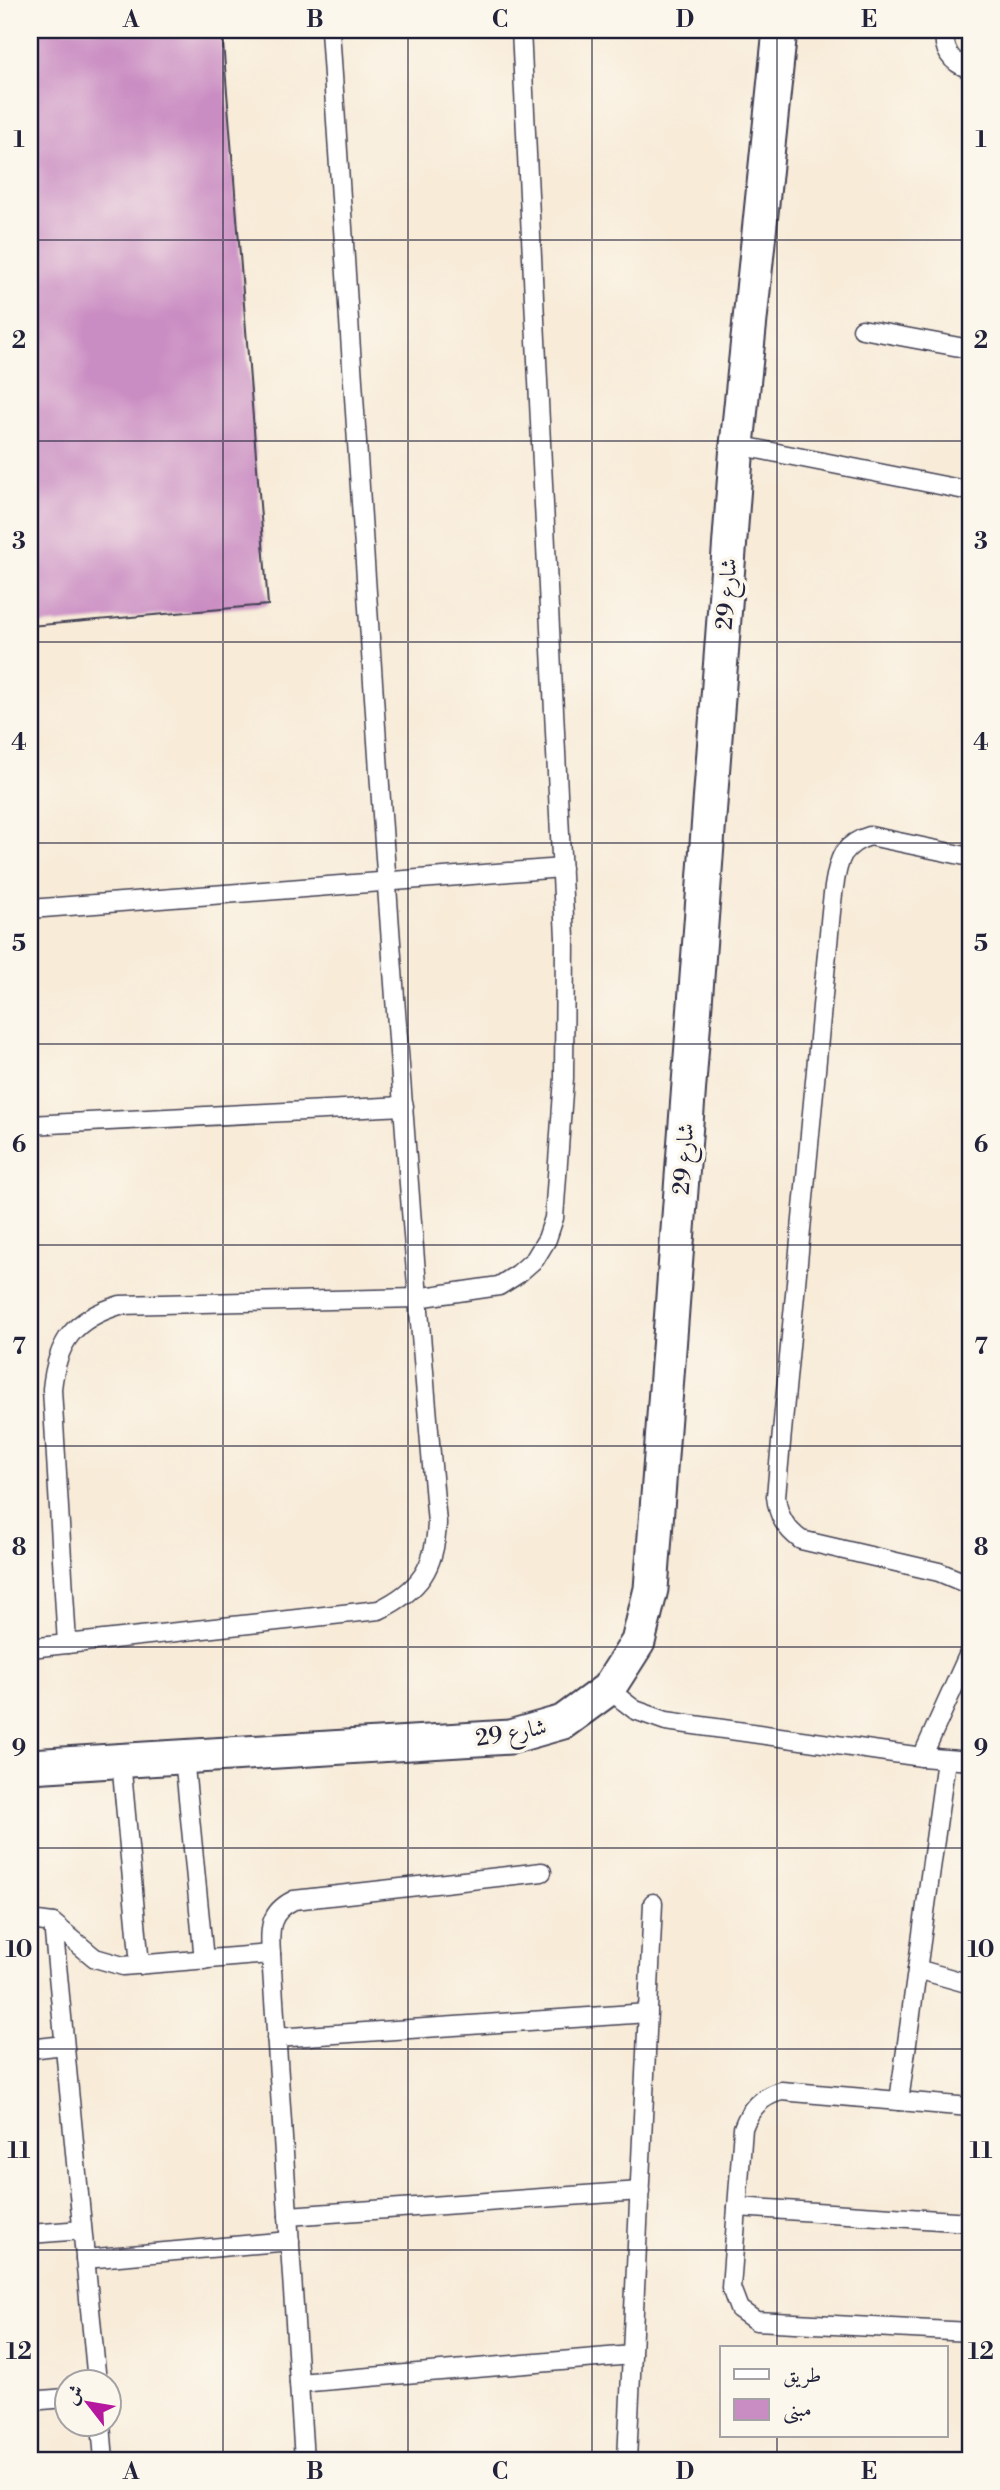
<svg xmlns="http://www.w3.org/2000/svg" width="1000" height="2490" font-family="'Libre Bodoni',Amiri,serif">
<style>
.building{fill:#ca8dc3}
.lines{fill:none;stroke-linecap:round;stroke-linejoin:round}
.service-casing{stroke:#424053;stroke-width:21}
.minor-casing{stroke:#424053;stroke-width:37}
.service{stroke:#fff;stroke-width:18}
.minor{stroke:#fff;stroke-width:33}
.grid{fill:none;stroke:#22223b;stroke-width:2;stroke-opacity:0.55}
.labels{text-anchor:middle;stroke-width:7;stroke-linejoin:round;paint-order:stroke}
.street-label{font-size:23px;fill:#22223b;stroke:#fbf7ec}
.neatline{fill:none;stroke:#22223b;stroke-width:2.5}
.grid-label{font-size:23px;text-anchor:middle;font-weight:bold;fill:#22223b}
</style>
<rect width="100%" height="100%" fill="#fbf7ec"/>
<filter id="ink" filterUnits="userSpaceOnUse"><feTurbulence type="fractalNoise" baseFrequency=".0143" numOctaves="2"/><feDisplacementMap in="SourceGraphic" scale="14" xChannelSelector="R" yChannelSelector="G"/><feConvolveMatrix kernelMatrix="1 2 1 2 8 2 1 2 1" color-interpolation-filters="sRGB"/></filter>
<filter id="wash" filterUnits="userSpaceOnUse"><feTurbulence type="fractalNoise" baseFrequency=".00686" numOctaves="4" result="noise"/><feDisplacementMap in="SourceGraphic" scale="28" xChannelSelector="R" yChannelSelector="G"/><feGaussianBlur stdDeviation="1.57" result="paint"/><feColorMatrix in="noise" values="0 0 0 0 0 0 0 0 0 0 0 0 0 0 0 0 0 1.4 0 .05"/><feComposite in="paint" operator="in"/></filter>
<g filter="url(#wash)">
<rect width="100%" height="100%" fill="#f8ebd8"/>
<g id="blocks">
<path class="building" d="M30 30H222L268 605 30 626Z"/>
</g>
</g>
<g filter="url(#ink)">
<use href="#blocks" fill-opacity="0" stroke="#424053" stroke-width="2"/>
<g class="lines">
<g class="service-casing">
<g id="service">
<path d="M945 30C942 50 951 63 970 69"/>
<path d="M862 329 970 349"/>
<path d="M737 445 970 491"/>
<path d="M970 857 870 836C859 839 850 844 843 854 832 873 830 930 827 953L776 1496C778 1516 785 1528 801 1540L939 1572 970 1585"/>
<path d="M30 909 562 868"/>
<path d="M30 1125 404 1106"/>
<path d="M67 1644 52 1389C57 1341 74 1319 120 1305L417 1298 499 1286 518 1274 535 1259 547 1239 554 1218 564 1078 565 938 521 30"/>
<path d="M30 1648 379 1610C420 1590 435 1568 437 1523 393 1026 363 528 330 30"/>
<path d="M608 1689 635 1710 666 1721 922 1757 970 1761"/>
<path d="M184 1757 204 1960"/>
<path d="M922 1757 970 1651"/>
<path d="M121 1761 140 1965"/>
<path d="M30 1920 53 1923 95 1958 123 1966 271 1954"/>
<path d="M53 1923 97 2382"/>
<path d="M917 1969 970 1984"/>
<path d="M276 2038 648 2013"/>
<path d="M30 2049 64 2045"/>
<path d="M899 2101 946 1760"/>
<path d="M970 2107 781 2091C760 2097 750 2109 743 2128L731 2288 739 2309 756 2321 970 2332"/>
<path d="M737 2207 970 2222"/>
<path d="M288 2216 640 2191"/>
<path d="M30 2234 82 2230"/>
<path d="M85 2259 290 2241"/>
<path d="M299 2383 632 2355"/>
<path d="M30 2401 66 2398"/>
<path d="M101 2424 104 2460"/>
<path d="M304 2460 271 1954C269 1929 269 1912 294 1900L542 1872"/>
<path d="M627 2460 653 1903"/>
</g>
</g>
<g class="minor-casing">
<path id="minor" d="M30 1766 510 1737 563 1722 608 1689 638 1642 651 1589 737 445 780 30"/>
</g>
<use href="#service" class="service"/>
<use href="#minor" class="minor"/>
</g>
</g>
<path class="grid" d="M223 30V2460M408 30V2460M592 30V2460M777 30V2348M30 240H970M30 441H970M30 642H970M30 843H970M30 1044H970M30 1245H970M30 1446H970M30 1647H970M30 1848H970M30 2049H970M30 2250H970M777 2436V2460"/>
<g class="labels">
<g class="street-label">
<text transform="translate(726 594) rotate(-86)" y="8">شارع 29</text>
<text transform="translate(683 1159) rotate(-86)" y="8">شارع 29</text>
<text transform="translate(511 1732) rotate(-10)" y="8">شارع 29</text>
</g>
</g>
<rect width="1000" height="2490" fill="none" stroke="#fbf7ec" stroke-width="77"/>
<rect x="720" y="2346" width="228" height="91" fill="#fbf7ec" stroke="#a4a2a5" stroke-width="2"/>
<rect x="734" y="2369" width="35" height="10" fill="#ffffff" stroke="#a4a2a5" stroke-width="2"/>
<text x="783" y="2382" font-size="21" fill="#22223b">طريق</text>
<rect x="734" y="2399" width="35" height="21" fill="#ca8dc3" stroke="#a4a2a5" stroke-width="2"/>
<text x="783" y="2416" font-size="21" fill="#22223b">مبنى</text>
<g transform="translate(88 2403) rotate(301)"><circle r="33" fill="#fbf7ec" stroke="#a4a2a5" stroke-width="2"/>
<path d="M0-5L12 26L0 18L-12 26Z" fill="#b5179e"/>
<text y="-10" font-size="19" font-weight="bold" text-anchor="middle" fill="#22223b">ش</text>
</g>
<rect x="38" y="38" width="924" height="2414" class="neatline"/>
<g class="grid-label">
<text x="131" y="27">A</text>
<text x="315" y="27">B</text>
<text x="500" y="27">C</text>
<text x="685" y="27">D</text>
<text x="869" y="27">E</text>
<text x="19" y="147">1</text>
<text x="981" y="147">1</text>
<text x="19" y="348">2</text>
<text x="981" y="348">2</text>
<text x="19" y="549">3</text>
<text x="981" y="549">3</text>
<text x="19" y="750">4</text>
<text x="981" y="750">4</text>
<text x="19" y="951">5</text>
<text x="981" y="951">5</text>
<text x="19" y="1152">6</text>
<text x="981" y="1152">6</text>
<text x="19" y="1354">7</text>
<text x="981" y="1354">7</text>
<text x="19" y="1555">8</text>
<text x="981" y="1555">8</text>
<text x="19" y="1756">9</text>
<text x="981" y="1756">9</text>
<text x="19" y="1957">10</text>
<text x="981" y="1957">10</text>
<text x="19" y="2158">11</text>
<text x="981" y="2158">11</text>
<text x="19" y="2359">12</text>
<text x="981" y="2359">12</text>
<text x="131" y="2479">A</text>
<text x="315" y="2479">B</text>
<text x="500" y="2479">C</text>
<text x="685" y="2479">D</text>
<text x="869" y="2479">E</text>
</g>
</svg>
